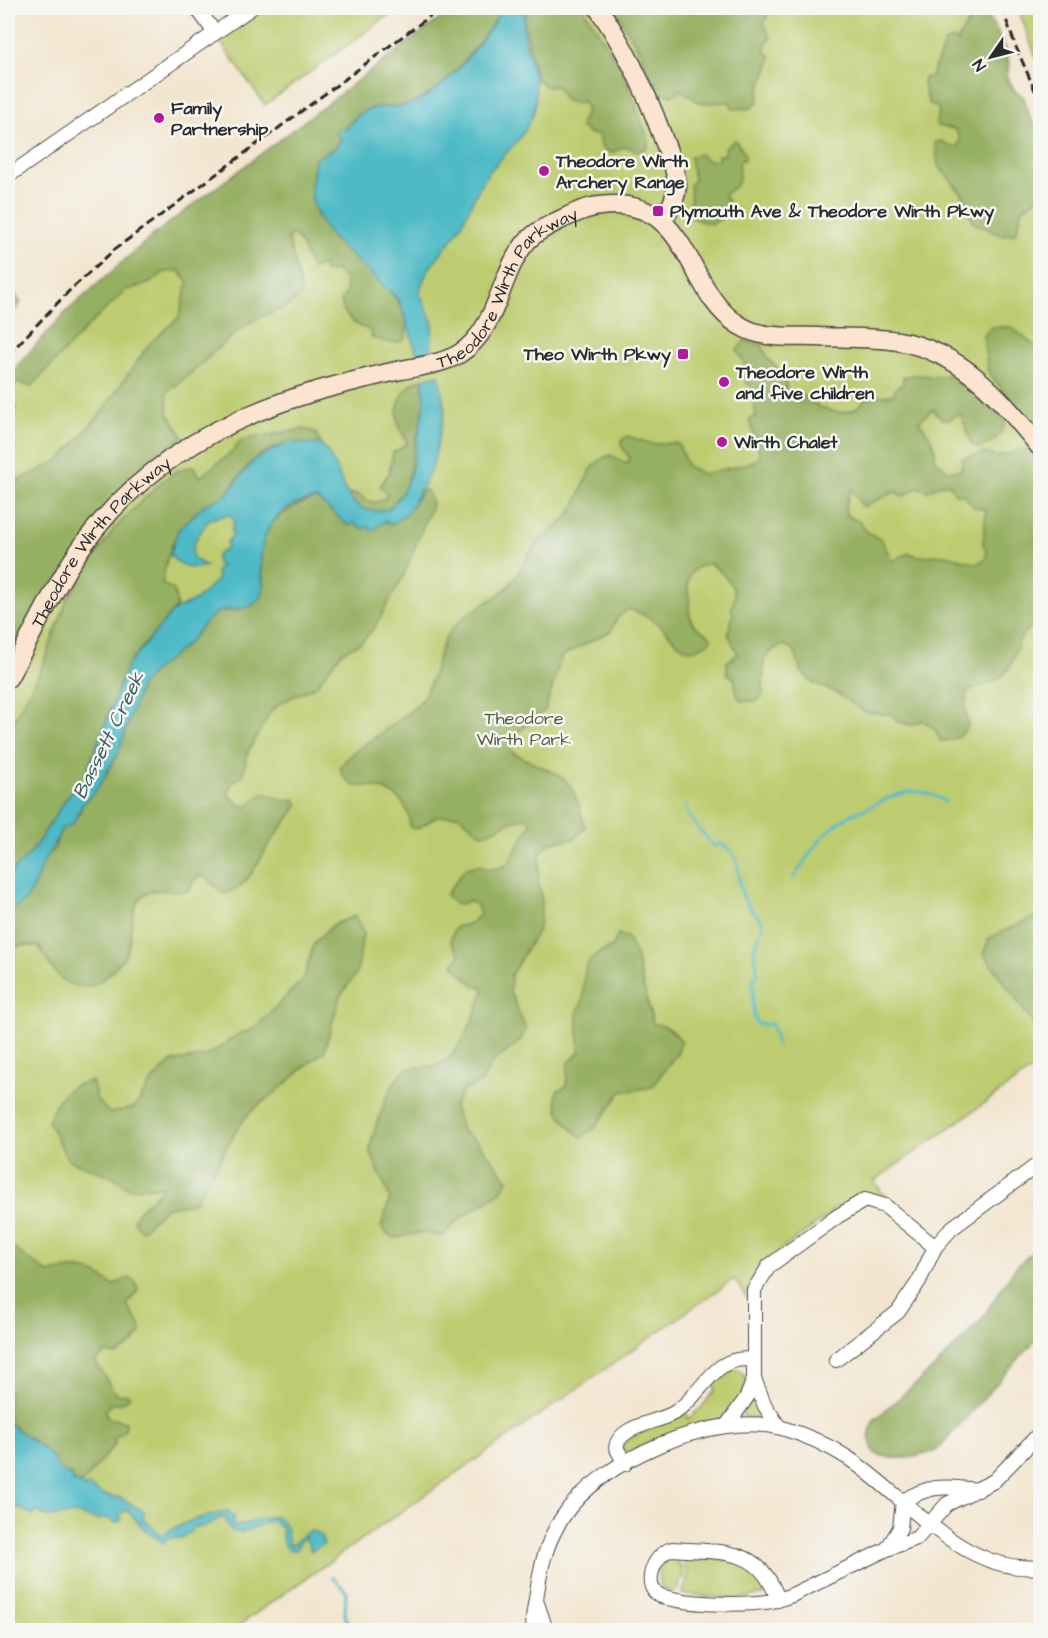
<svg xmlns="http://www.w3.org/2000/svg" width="1048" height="1638" font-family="'Architects Daughter',sans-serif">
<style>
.green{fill:#bdcc6f;stroke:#747c4d;stroke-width:1.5}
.forest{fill:#96b062;stroke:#606e46;stroke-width:1.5;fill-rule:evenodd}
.water{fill:#4dbac6;stroke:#3c7278;stroke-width:1.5}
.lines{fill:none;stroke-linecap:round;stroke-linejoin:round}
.stream{stroke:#4dbac6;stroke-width:3}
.street-casing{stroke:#494744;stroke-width:16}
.secondary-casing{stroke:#494744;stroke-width:21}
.street{stroke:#fff;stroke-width:14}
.secondary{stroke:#fce5d0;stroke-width:18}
.rail{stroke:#2b2b2b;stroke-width:3;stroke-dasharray:9 4.5;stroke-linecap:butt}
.poi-dot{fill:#b5179e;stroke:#f6f6f2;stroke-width:2}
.labels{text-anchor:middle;stroke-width:5;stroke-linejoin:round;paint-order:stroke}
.poi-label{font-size:18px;font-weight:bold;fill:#2b2b2b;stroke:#f6f6f2;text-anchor:start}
.street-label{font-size:18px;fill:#2b2b2b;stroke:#f6f6f2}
.park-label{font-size:18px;fill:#575b3f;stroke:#f6f6f2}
.water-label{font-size:20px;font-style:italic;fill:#375d61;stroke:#f6f6f2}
</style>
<rect width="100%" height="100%" fill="#f6f6f2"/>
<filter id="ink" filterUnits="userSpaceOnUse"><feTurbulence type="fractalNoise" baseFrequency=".0167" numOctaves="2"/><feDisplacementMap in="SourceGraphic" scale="12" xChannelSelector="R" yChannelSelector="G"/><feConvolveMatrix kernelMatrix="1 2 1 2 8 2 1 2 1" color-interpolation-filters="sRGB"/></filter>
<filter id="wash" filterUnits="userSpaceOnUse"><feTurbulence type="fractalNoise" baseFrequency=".008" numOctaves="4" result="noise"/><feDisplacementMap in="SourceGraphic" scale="24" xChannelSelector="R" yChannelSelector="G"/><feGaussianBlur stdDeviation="1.35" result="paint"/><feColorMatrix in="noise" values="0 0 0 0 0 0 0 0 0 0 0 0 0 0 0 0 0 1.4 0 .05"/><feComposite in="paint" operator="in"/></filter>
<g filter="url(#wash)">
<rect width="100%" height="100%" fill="#f3e5cf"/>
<g class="green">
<path d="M264 8H398L265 105 219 40Z"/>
<path d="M482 8H983L1008 77 1040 143V1064L874 1181 887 1199C865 1193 848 1198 831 1211V1214C799 1238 758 1257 746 1297L734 1279 232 1630H8V393L59 337Z"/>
<path d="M1018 8H1040V68Z"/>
<path d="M732 1368 742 1372 747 1380 742 1396 724 1417 674 1433 628 1454 622 1448 623 1444C631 1434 671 1420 686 1412L688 1419 701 1408 715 1390 712 1381Z"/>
<path d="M752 1392 763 1414 759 1419 745 1418 742 1414Z"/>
<path d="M670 1557H678L677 1563 681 1566 684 1577 678 1584V1589L673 1593 661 1586 659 1575 664 1560Z"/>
<path d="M683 1558 736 1560 754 1569 768 1589 766 1594 736 1599 682 1594 688 1577Z"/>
</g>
<g class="forest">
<path d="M454 8H503C484 37 444 94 410 104 394 109 379 104 364 111 351 117 349 130 336 133L341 140 335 148 315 159C314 179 309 194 317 214 333 254 424 294 404 340 392 346 384 340 372 338L370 330C356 327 342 315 341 300L346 293 345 279 336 271 324 272 323 265 312 269C306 257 303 243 293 234L288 236 302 295C286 312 265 311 246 325 218 346 195 372 167 392L168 413 183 436 147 463 128 484 29 629 8 651V486L61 459 101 413 150 343 179 317 188 282 179 271 165 272 150 283 126 290 87 327 31 387 18 382 8 393V376L66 312 152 236Z"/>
<path d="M527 8H583L621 67 649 141 647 148 637 152 626 146 612 153 602 149 599 135 589 134 580 126 587 109 582 101 576 104 564 100 557 86 547 87 536 79 524 20Z"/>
<path d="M614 8H771L764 23 771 39 766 42 765 51 771 57C768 74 758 83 758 101L752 108 733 109 730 102 700 103 681 90 672 95 660 93 654 88 640 52Z"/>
<path d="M976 17H989C995 29 1006 44 1008 57 1012 80 996 78 1024 97L1030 118 1040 131V197L1023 208 1016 233 1001 235 973 223 963 195 938 165 935 142 943 141 949 146 958 147 960 139 955 129 938 126 936 121 939 114 937 106 929 104 923 84 924 78 931 77 945 42 953 39 959 42V38C963 30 968 22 976 17Z"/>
<path d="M735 140 745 154 744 160 741 159C733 180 750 176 724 195L728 202 721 214 722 218 712 224 696 220 690 215C689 205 692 195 690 185L694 180 690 156 700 154 707 160H718V155H725V148Z"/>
<path d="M8 284 21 303 10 316 8 311Z"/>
<path d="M992 327H1011L1040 350V435L988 372 983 336Z"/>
<path d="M745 340 762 345 768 359 787 377 785 393 799 397 804 396C820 411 851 422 865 399L871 398 873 393 881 396 893 395 895 389 903 384V378C917 370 934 381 950 374 972 386 990 403 1006 421 1000 437 994 442 979 448L972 445 961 415 954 416 949 420 942 419 933 409 919 421C928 433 937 444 935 459L948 471 961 470 963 458 985 453 996 457 1029 448 1040 463V624C1008 633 1024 658 1001 677 992 685 978 685 967 692L965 706 968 726C961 737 954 741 940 741L936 730 923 720 912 725 897 722 893 715 865 712 835 692 813 683 801 671 794 650 784 645 774 649 764 659 763 695 758 701H742L737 695 734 678 727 674V662L738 654 728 634 733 615 731 607C743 591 722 571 709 563 688 569 686 577 689 598 690 606 688 615 692 622 696 628 705 632 711 637L710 641C686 660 679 644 663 628 654 619 641 613 629 609L617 618 611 631 562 656 545 710 510 739 512 752C561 781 570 764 585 828L574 839 551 842 540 853 538 880 542 901 539 928 511 975 510 991 526 1029 520 1041 492 1063 482 1082 463 1091 454 1107 463 1132 477 1141 508 1180 501 1192 461 1218 442 1236C435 1235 428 1233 422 1233 403 1232 396 1248 381 1227L390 1198 370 1151C372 1134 392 1073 408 1069 423 1065 434 1071 447 1059 467 1042 474 1014 484 991L482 987 474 986 453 965 460 955 450 940 456 927 469 924 480 915 477 905 469 901 457 905 446 895 465 869 477 865 489 869 500 868 509 863 531 823 527 818C509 818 499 830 482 834L458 815 436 817 417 829 410 827C410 796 382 784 354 786L343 776 340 767C362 741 392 729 415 707 437 686 433 654 451 630 468 609 496 602 512 582 521 572 525 557 534 547 543 535 559 528 568 516 584 497 583 462 611 455L627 464 630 459 621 445 622 440 627 436 653 444 675 443 679 445 687 466 702 474C723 469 742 467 761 458L749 419 756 417 751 386 746 383 744 363 737 350ZM941 484H950L955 494 964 495 974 507 986 510 983 544 986 549V558L977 564 947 555 918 556 909 553 892 561 882 540 867 532 860 522 846 515 845 508 851 489 863 507 894 492 904 496 918 487 928 491Z"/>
<path d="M422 379C432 401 418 427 413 449 410 463 411 477 404 490 400 497 394 503 389 509 371 513 356 513 347 494H357C367 501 373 506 385 498L387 494 380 486 389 473 393 453 407 444C405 436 399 430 398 422 394 406 405 383 422 379Z"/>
<path d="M8 404 16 407 13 423 8 428Z"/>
<path d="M302 429 315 432 321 444C285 443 264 444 240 475 234 481 230 492 224 497 218 501 209 502 203 506 175 527 167 552 162 584L174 590 177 606 127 666 85 777 70 793 31 853 8 875V726L17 714 40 672 68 597 91 562 115 528 162 481 178 470 193 466 200 477 233 451 241 440Z"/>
<path d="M423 489 428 492 432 505 403 577 374 628 362 642 342 652 316 686 282 702 271 711 249 750 242 776 232 782 228 794 239 805 248 806 263 793 284 800 295 799 298 805C289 818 279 830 270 843 257 863 249 887 224 894L204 876 195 878 189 890C174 895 157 885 145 894 128 906 134 936 126 954 123 960 116 966 111 972 105 978 98 984 89 986 61 990 51 967 39 947L21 945 8 951V912L22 903 44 860 54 849 61 829 79 815 82 805 104 778 118 753 141 684 148 675 196 634 206 618 221 611 239 610 263 590C264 555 250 535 287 511 297 505 305 501 317 499L343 521 368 526 384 521 391 525 408 512Z"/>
<path d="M355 916 363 933 357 973 340 996 324 1052C308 1062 296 1075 282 1087 271 1097 256 1105 246 1117 225 1143 215 1176 193 1203L167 1207 141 1231 133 1220C143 1201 152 1203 162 1187L129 1188 113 1177 68 1160 48 1121C58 1097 65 1085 92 1081L97 1100 109 1113 134 1108 152 1081 171 1062 206 1056 239 1034 254 1029 304 978 314 943 333 925Z"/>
<path d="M1032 918H1040V1033L984 954 989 938Z"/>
<path d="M618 934 627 937 635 953 653 1024C666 1025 673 1030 681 1041L678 1052 652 1087 621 1092 595 1128 582 1137C566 1126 553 1110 557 1091L566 1087 568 1063 579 1053C580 1040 577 1028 577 1015 577 1009 583 1004 583 998 585 969 581 958 612 947Z"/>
<path d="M8 1244 48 1273C77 1266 89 1266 113 1285L129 1278 135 1281 138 1290 127 1305 140 1325 141 1333 133 1343 117 1355 106 1353 95 1361 114 1392 120 1395 128 1394 130 1397 122 1403 111 1404 105 1410 108 1418 126 1422 125 1430 114 1439 115 1444 82 1484 73 1482V1476L60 1471 44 1451 8 1422Z"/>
<path d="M1040 1245V1335L936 1451C914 1458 896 1462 874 1453L869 1437 873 1421 938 1364 981 1320 1015 1268Z"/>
</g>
<g class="water">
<path d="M503 8H527C513 36 548 81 531 119 522 140 504 154 489 172 476 188 470 211 459 229 447 249 422 269 420 294L433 323 431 351 417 354 399 300 330 236 318 215 312 200 311 188 315 159 335 148 341 140 336 133 337 129 345 130C371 92 387 117 419 100 454 82 482 41 503 8Z"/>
<path d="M439 375 445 411 432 468 408 512 391 525 385 521 372 531 368 526 364 529 353 523 349 526 317 499C277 503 259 531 261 569 261 578 266 586 261 596 250 614 237 605 221 611 204 618 201 630 189 642 173 658 155 666 141 685L118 753 97 789 82 805 73 824 61 829C57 843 48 851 43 863 30 890 37 895 8 912V875L31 853 70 793 85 777 127 666 173 611 196 600 218 579 216 571 221 566 217 564 216 556 227 548V542L234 534 231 531 235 520 229 515 209 519C202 531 189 544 193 558L206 566C192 570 180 567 170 555L178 530 204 505 226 495 254 460 287 443 321 444C347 471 339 521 389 509L403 492 412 468 425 399 422 379Z"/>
<path d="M8 1422C24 1438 52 1448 60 1471L73 1477V1482L82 1484 84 1488 89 1486 103 1495 121 1498 145 1512 142 1518 161 1535 192 1520 228 1511 234 1517 233 1524 235 1526C253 1525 276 1505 286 1527 289 1534 286 1539 290 1546 301 1539 307 1523 321 1536L324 1544 311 1551 305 1536 295 1550H288L282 1539V1529L272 1520C257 1525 230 1545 226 1519L222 1517 203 1527H192L191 1531 182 1538H168L164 1543 147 1532 127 1510 119 1514 122 1520 116 1523 105 1517 99 1520 74 1514 48 1517 37 1511 34 1515 8 1503Z"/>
</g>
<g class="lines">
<g class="stream">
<path d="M685 805C692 827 703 830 713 846L719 844C743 850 736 875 742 893 745 904 754 913 762 921L763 925 754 949 758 973 752 981C755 995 750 1011 757 1024H772L777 1045"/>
<path d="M793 879C808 855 825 828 851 815 858 811 866 809 872 806 898 792 919 784 945 802"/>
<path d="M332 1577 346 1591 345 1616 349 1626"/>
</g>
</g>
</g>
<g filter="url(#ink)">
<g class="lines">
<g class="street-casing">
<g id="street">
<path d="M197 8 215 33"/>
<path d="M8 176 251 8"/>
<path d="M836 1360 898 1312 919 1281 935 1247 952 1228 1040 1163"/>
<path d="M727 1425 747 1397 754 1379"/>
<path d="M779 1427 765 1406 754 1379V1290L769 1266 838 1216 865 1200 885 1206 935 1247"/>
<path d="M625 1464 616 1447C620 1424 661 1423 677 1411 704 1392 715 1353 753 1360"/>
<path d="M887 1549 900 1528 903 1501C933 1483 945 1487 978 1490"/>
<path d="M536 1600 546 1630"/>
<path d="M778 1600C749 1606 693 1605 664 1597 640 1591 652 1554 672 1549 722 1553 760 1545 778 1600L792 1595 887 1549 917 1538 947 1504 994 1481 1040 1433"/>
<path d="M534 1630C532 1618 534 1611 536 1599 540 1570 545 1544 562 1518 599 1460 714 1410 782 1428 806 1435 828 1445 848 1458 907 1497 963 1575 1040 1567"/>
</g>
</g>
<g class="secondary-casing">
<g id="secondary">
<path d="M598 8C626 48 645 89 662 135 667 150 676 168 677 183 677 198 669 210 662 222"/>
<path id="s1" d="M8 678C29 641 47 602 69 566 124 477 211 423 310 393 340 384 370 377 401 370 420 366 442 364 459 354 500 328 498 273 528 240 538 230 550 225 562 219 575 213 587 207 600 206 692 194 684 292 739 325 762 340 791 336 818 337 844 338 872 337 898 341 963 352 1001 399 1040 447"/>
</g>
</g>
<use href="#street" class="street"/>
<use href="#secondary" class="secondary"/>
<g class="rail">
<path d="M1002 8 1016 47 1040 102"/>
<path d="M8 355 68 292 115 249 441 8"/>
</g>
</g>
</g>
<g class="poi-dot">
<circle cx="159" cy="118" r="6"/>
<circle cx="544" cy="171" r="6"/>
<rect x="652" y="205" width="12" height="12" rx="3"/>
<rect x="677" y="348" width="12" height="12" rx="3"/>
<circle cx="724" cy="382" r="6"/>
<circle cx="722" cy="442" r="6"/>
</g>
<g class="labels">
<g class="poi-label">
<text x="171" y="114">Family<tspan x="171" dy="21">Partnership</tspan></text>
<text x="556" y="167">Theodore Wirth<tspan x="556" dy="21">Archery Range</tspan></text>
<text x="670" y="217">Plymouth Ave &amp; Theodore Wirth Pkwy</text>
<text x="671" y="360" text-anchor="end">Theo Wirth Pkwy</text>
<text x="736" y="378">Theodore Wirth<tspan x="736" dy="21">and five children</tspan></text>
<text x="734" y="448">Wirth Chalet</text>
</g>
<g class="street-label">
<text dy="6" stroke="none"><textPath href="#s1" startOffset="669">Theodore Wirth Parkway</textPath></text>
<text dy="6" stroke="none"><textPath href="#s1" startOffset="166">Theodore Wirth Parkway</textPath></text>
</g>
<g class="park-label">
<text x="524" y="724">Theodore<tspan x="524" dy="21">Wirth Park</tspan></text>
</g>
<g class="water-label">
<text transform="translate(108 735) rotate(-64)" y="7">Bassett Creek</text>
</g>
</g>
<rect width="1048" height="1638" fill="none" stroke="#f6f6f2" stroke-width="30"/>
<g transform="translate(991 57) rotate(235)" stroke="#f6f6f2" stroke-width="4.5" paint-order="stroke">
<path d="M0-4.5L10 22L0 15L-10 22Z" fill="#2b2b2b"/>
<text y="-9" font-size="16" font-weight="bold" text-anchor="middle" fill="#2b2b2b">N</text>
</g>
</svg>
